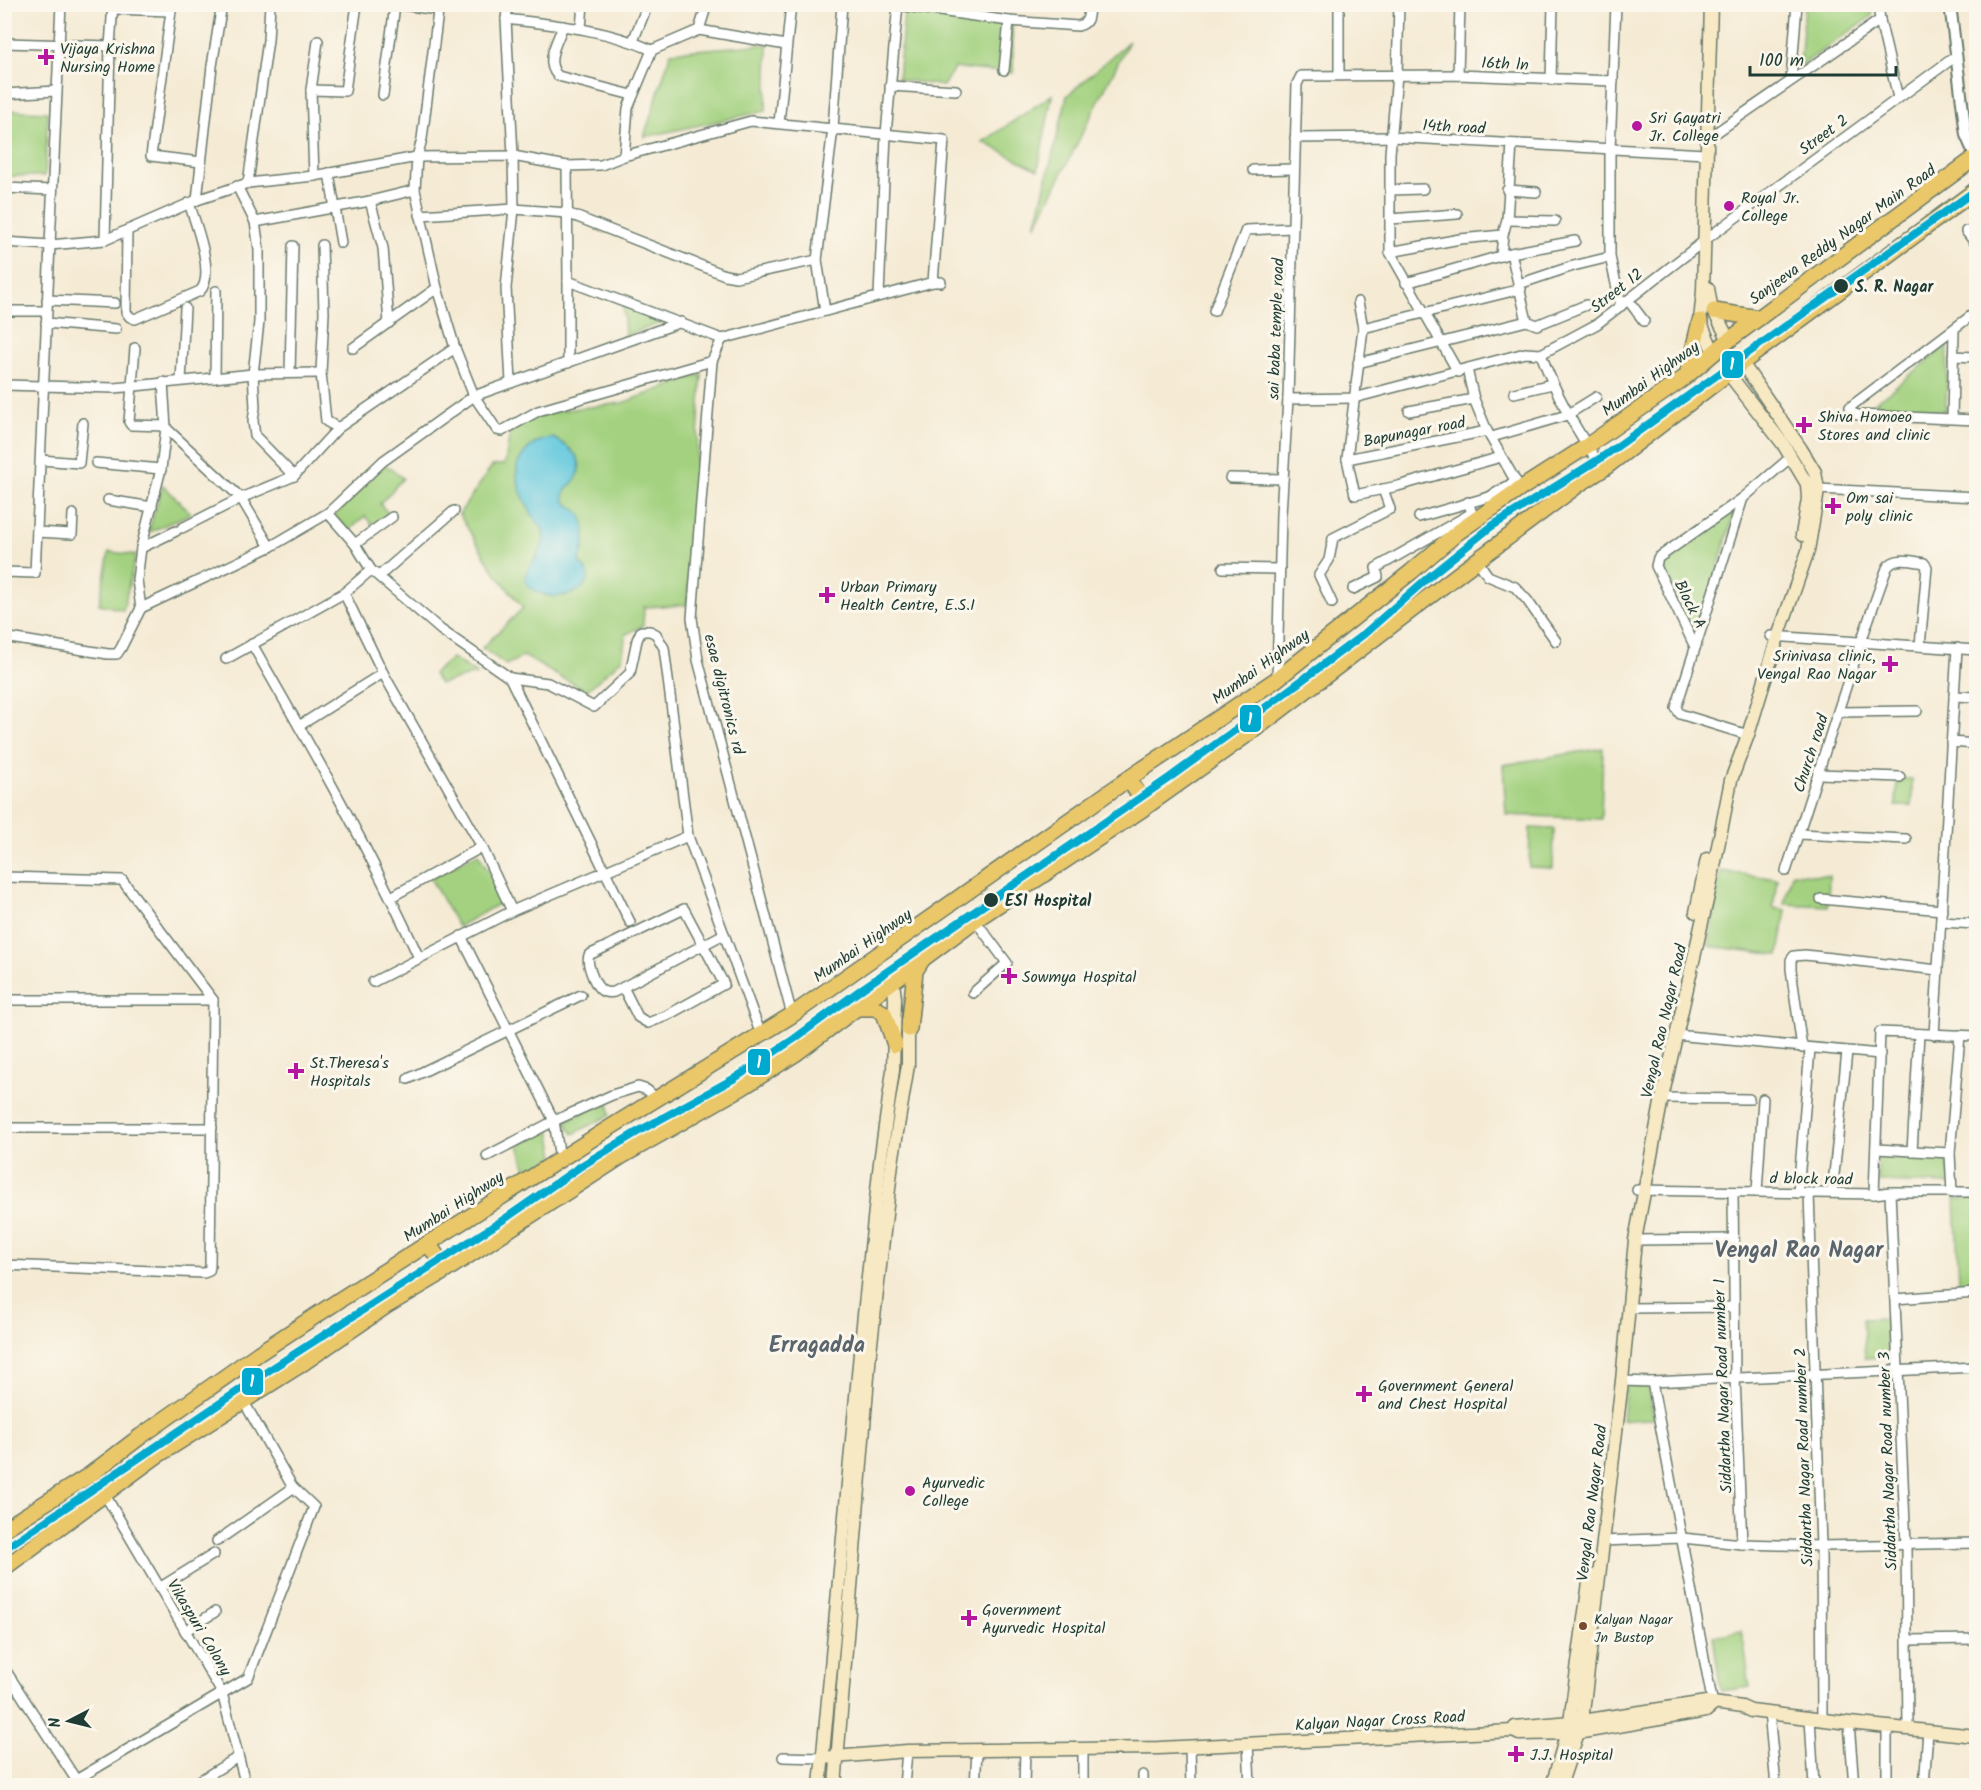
<svg xmlns="http://www.w3.org/2000/svg" width="1981" height="1790" font-family="Kalam,sans-serif">
<style>
.green{fill:#a3d17f;stroke:#61875a;stroke-width:1.5}
.water{fill:#60c8dd;stroke:#408288;stroke-width:1.5}
.lines{fill:none;stroke-linecap:round;stroke-linejoin:round}
.minor-casing{stroke:#6a7a6c;stroke-width:12}
.tertiary-casing{stroke:#6a7a6c;stroke-width:14}
.secondary-casing{stroke:#6a7a6c;stroke-width:15}
.trunk-casing{stroke:#6a7a6c;stroke-width:18}
.minor{stroke:#fff;stroke-width:9}
.tertiary{stroke:#fff;stroke-width:10}
.secondary{stroke:#f7e9c3;stroke-width:12}
.trunk{stroke:#eac769;stroke-width:15}
.metro-1-casing{stroke:#fbf7ec;stroke-width:12}
.metro-1{stroke:#00a9ce;stroke-width:8}
.poi-dot{fill:#b5179e;stroke:#fbf7ec;stroke-width:2}
.stop-dot{fill:#1f3d34;stroke:#fbf7ec;stroke-width:2}
.bus-dot{fill:#7a4b2a;stroke:#fbf7ec;stroke-width:2}
.labels{text-anchor:middle;stroke-width:6;stroke-linejoin:round;paint-order:stroke}
.bus-label{font-size:14px;fill:#1f3d34;stroke:#fbf7ec;text-anchor:start}
.poi-label{font-size:16px;fill:#1f3d34;stroke:#fbf7ec;text-anchor:start}
.street-label{font-size:16px;fill:#1f3d34;stroke:#fbf7ec}
.stop-label{font-size:16px;font-weight:bold;fill:#1f3d34;stroke:#fbf7ec;text-anchor:start}
.district-label{font-size:22px;font-weight:bold;fill:#5a656e;stroke:#fbf7ec}
.line-badge{stroke:#fbf7ec;stroke-width:2}
.badge-label{font-size:16px;text-anchor:middle;font-weight:bold;fill:#fff}
</style>
<rect width="100%" height="100%" fill="#fbf7ec"/>
<filter id="ink" filterUnits="userSpaceOnUse"><feTurbulence type="fractalNoise" baseFrequency=".0167" numOctaves="2"/><feDisplacementMap in="SourceGraphic" scale="12" xChannelSelector="R" yChannelSelector="G"/><feConvolveMatrix kernelMatrix="1 2 1 2 8 2 1 2 1" color-interpolation-filters="sRGB"/></filter>
<filter id="wash" filterUnits="userSpaceOnUse"><feTurbulence type="fractalNoise" baseFrequency=".008" numOctaves="4" result="noise"/><feDisplacementMap in="SourceGraphic" scale="24" xChannelSelector="R" yChannelSelector="G"/><feGaussianBlur stdDeviation="1.35" result="paint"/><feColorMatrix in="noise" values="0 0 0 0 0 0 0 0 0 0 0 0 0 0 0 0 0 1.4 0 .05"/><feComposite in="paint" operator="in"/></filter>
<g filter="url(#wash)">
<rect width="100%" height="100%" fill="#f5ebd5"/>
<g class="green">
<path d="M905 5 1012 22 1013 73 954 68 943 86 898 79Z"/>
<path d="M1805 5H1871L1872 16 1800 66Z"/>
<path d="M1129 41 1035 227 1067 96Z"/>
<path d="M768 44 766 111 644 137 671 52Z"/>
<path d="M1052 95 1038 170 983 142Z"/>
<path d="M5 110 48 112 45 176H5Z"/>
<path d="M623 305 666 321 625 336Z"/>
<path d="M1948 345 1946 411 1871 406Z"/>
<path d="M702 374 687 605 644 607 643 626 626 634 622 659 587 690 560 677 524 656 506 665 482 648 523 608 494 571 459 514 492 466 505 464 510 431 540 413 622 403Z"/>
<path d="M384 464 403 478 380 504 388 513 373 526 365 516 349 531 334 516Z"/>
<path d="M163 485 191 513 148 533Z"/>
<path d="M1736 507 1696 641 1661 564Z"/>
<path d="M109 552 136 555 123 610 99 604Z"/>
<path d="M452 658 477 674 440 684 433 674Z"/>
<path d="M1603 748 1601 819 1506 815 1503 765Z"/>
<path d="M1897 779H1912V806H1896Z"/>
<path d="M1530 828 1554 829 1553 868 1529 867Z"/>
<path d="M478 853 505 900 458 927 430 878Z"/>
<path d="M1720 871 1777 879 1773 908 1786 910 1779 955 1709 946Z"/>
<path d="M1792 873 1829 876 1828 906 1784 904Z"/>
<path d="M608 1099 610 1115 573 1134 565 1122Z"/>
<path d="M550 1129 555 1157 527 1172 519 1145Z"/>
<path d="M1878 1156 1947 1159 1950 1184 1878 1182Z"/>
<path d="M1955 1199H1976V1281L1959 1282Z"/>
<path d="M1886 1318 1888 1357 1865 1358 1863 1319Z"/>
<path d="M1626 1385H1647L1654 1419 1622 1420Z"/>
<path d="M1742 1631 1750 1687 1721 1691 1713 1636Z"/>
</g>
<path class="water" d="M553 438C567 445 587 458 577 477 574 484 564 487 564 496 564 504 570 505 575 509 591 523 585 546 579 562 592 575 592 585 573 593 561 597 549 598 538 592 503 576 551 558 543 531 542 525 536 521 533 516 526 504 515 483 517 468 517 462 521 457 525 452 533 443 540 440 553 438Z"/>
</g>
<g filter="url(#ink)">
<g class="lines">
<g class="minor-casing">
<g id="minor">
<path d="M172 4 151 156 201 162"/>
<path d="M395 4 438 10"/>
<path d="M439 4 422 139 417 157 415 190 437 288 455 348 474 396 497 430 502 431 538 411 712 361"/>
<path d="M1399 4 1397 75 1390 154V252L1458 372"/>
<path d="M1616 4 1610 149V257L1621 306"/>
<path d="M1878 4 1880 20 1898 98"/>
<path d="M898 5 1009 21 1078 26C1090 23 1088 15 1089 4"/>
<path d="M113 9 170 11"/>
<path d="M506 19 508 4"/>
<path d="M563 26C557 42 544 62 558 76L632 95"/>
<path d="M581 28 583 4"/>
<path d="M699 30 786 45"/>
<path d="M633 41 648 4"/>
<path d="M4 43 110 46"/>
<path d="M1004 70 1009 21"/>
<path d="M1339 75V4"/>
<path d="M1458 75 1460 4"/>
<path d="M1551 80 1553 4"/>
<path d="M1791 80 1797 4"/>
<path d="M890 86 956 90"/>
<path d="M311 90 345 91 357 4"/>
<path d="M4 94 56 91"/>
<path d="M383 95 395 5"/>
<path d="M779 123 791 4"/>
<path d="M1711 136 1880 20"/>
<path d="M1295 138 1391 137 1705 154"/>
<path d="M624 156 628 108 652 50"/>
<path d="M567 166 568 281 722 339 933 282H941"/>
<path d="M1253 170 1294 169"/>
<path d="M329 173 341 243"/>
<path d="M314 176 311 90 318 41"/>
<path d="M248 183 268 40 270 4"/>
<path d="M237 186 255 222 259 249V322L253 374 255 407 253 421 255 436 294 476"/>
<path d="M4 188 52 190"/>
<path d="M1390 190 1423 189"/>
<path d="M1507 190 1536 192"/>
<path d="M197 200 212 66 222 4"/>
<path d="M370 201 383 248 389 323"/>
<path d="M420 215 514 209 567 213 725 275 736 277 817 260"/>
<path d="M1390 219 1457 214"/>
<path d="M1507 220 1555 221"/>
<path d="M255 222 370 201 415 190"/>
<path d="M127 230 126 312 130 317 135 319 200 291C216 275 195 222 189 203"/>
<path d="M1966 231 1976 244"/>
<path d="M1709 237 1956 56"/>
<path d="M105 240 110 46 113 4"/>
<path d="M4 242 50 245 105 240 197 200 248 183 314 176 417 157 513 156 567 166 601 165 624 156 751 121 944 140 933 282"/>
<path d="M322 245 324 313 321 373 326 421 338 428"/>
<path d="M1390 252 1460 239 1503 235"/>
<path d="M1511 253 1527 321"/>
<path d="M1501 256 1503 235 1507 220 1512 144"/>
<path d="M1406 283 1511 253 1575 241"/>
<path d="M1519 284 1573 266 1610 257"/>
<path d="M879 296 886 134 898 4"/>
<path d="M47 300 115 303"/>
<path d="M1628 300 1644 321"/>
<path d="M1358 302 1363 328 1347 459 1355 495 1398 486 1501 457"/>
<path d="M11 311H47"/>
<path d="M825 311 817 260 833 128 842 4"/>
<path d="M1214 311 1246 230 1293 228"/>
<path d="M1976 312 1850 407 1852 413 1858 415 1976 420"/>
<path d="M46 323 116 329"/>
<path d="M1363 328 1521 289"/>
<path d="M722 339 712 361 692 618 698 660 792 1015"/>
<path d="M135 348 129 422 131 425 166 426"/>
<path d="M353 348 437 288"/>
<path d="M1541 354 1597 324 1704 241"/>
<path d="M1541 354C1556 396 1577 432 1603 469"/>
<path d="M1953 356 1976 357"/>
<path d="M568 363V281"/>
<path d="M1358 363 1527 321 1537 325 1586 305"/>
<path d="M1467 369 1474 399 1487 431 1520 489"/>
<path d="M290 373 293 246"/>
<path d="M215 378 216 291"/>
<path d="M181 381 185 308"/>
<path d="M511 383 506 288 514 209 513 156 506 19C556 25 605 29 652 50L699 30 707 4"/>
<path d="M4 385 115 388 253 374 321 373"/>
<path d="M1514 393 1552 384"/>
<path d="M1288 399 1354 398 1525 353 1541 354"/>
<path d="M1409 411 1474 399"/>
<path d="M1952 418 1954 331"/>
<path d="M166 428 241 498 270 547"/>
<path d="M1492 437 1567 415 1596 397"/>
<path d="M1347 459 1487 431"/>
<path d="M41 460 79 463 83 423"/>
<path d="M96 463 161 469"/>
<path d="M1230 478 1283 479"/>
<path d="M1818 489 1976 497"/>
<path d="M1743 498 1676 708 1680 714 1748 735"/>
<path d="M108 500 152 507"/>
<path d="M328 513 355 544 371 570 441 630 510 678 630 922"/>
<path d="M1419 517 1489 497 1516 481"/>
<path d="M182 528 241 498 294 476 338 428 455 348"/>
<path d="M37 532 72 534 73 514"/>
<path d="M355 544 392 517"/>
<path d="M141 548 176 531"/>
<path d="M1477 560 1488 576 1515 587 1527 600 1556 641"/>
<path d="M1223 568 1280 569"/>
<path d="M4 572 35 573 61 4"/>
<path d="M379 576 454 511"/>
<path d="M1353 589 1378 577 1376 568 1472 513 1468 502"/>
<path d="M344 593 383 673 482 847 512 911"/>
<path d="M1332 603 1319 575 1329 560 1333 538 1390 509 1383 489"/>
<path d="M141 608 270 547 328 513 383 461 474 396 681 322"/>
<path d="M1771 636 1976 650"/>
<path d="M4 637 108 654H117L121 648 141 608 137 580 141 548 161 469 166 428 163 382"/>
<path d="M252 644C311 747 370 850 419 958"/>
<path d="M1695 647 1656 566 1658 558 1743 498 1791 457"/>
<path d="M226 659 344 593 371 570"/>
<path d="M510 678 548 683 594 707 630 673 637 640 641 631H650L656 634 664 648 688 836 761 1035"/>
<path d="M1277 679 1281 514 1288 399 1297 84 1301 76 1458 75 1613 81"/>
<path d="M1954 696 1976 697"/>
<path d="M1839 712 1917 711"/>
<path d="M299 726 383 673"/>
<path d="M1951 742 1976 744"/>
<path d="M1819 774 1900 777"/>
<path d="M1798 834 1906 839"/>
<path d="M1786 871C1820 770 1850 668 1887 568 1894 556 1913 561 1924 563L1927 567 1920 646"/>
<path d="M4 877 122 880 213 1000 210 1266 209 1271 204 1273 4 1265"/>
<path d="M391 897 482 847"/>
<path d="M1821 899 1942 910"/>
<path d="M1941 922 1976 924"/>
<path d="M461 936 554 1121 560 1159"/>
<path d="M373 982 512 911 688 836"/>
<path d="M623 987 638 1017 648 1023 666 1016 724 984 684 909 589 955C586 963 594 983 600 989 604 993 609 993 614 992L724 934"/>
<path d="M973 993 1007 963 975 920"/>
<path d="M4 1000H213"/>
<path d="M1675 1035 1880 1054"/>
<path d="M1934 1035 1957 648"/>
<path d="M1802 1048 1791 969V960L1794 956 1805 955 1938 970"/>
<path d="M408 1079 581 995"/>
<path d="M1662 1098 1749 1099"/>
<path d="M4 1128H212"/>
<path d="M1876 1149 1950 1153"/>
<path d="M1912 1151 1919 1034"/>
<path d="M487 1156 554 1121 612 1095 638 1087 647 1090 657 1099"/>
<path d="M1637 1190 1874 1194 1890 1192H1976"/>
<path d="M1733 1192 1735 1378 1742 1544"/>
<path d="M1757 1192 1763 1099"/>
<path d="M1890 1192 1906 1546 1908 1729"/>
<path d="M1798 1193 1810 1049"/>
<path d="M1809 1193 1821 1546 1822 1720"/>
<path d="M1832 1193 1847 1052"/>
<path d="M1952 1193 1950 1153 1960 1035"/>
<path d="M1874 1194 1880 1032 1976 1036"/>
<path d="M1635 1240 1732 1239"/>
<path d="M1895 1299 1976 1293"/>
<path d="M1629 1308 1734 1307"/>
<path d="M1622 1381 1652 1382 1713 1705"/>
<path d="M1652 1382 1976 1367"/>
<path d="M105 1495 222 1693 246 1786"/>
<path d="M217 1541 290 1490 292 1486 244 1402"/>
<path d="M1602 1541 1682 1538 1742 1544 1821 1546 1976 1543"/>
<path d="M159 1588 214 1554"/>
<path d="M185 1631 215 1612"/>
<path d="M1909 1640 1976 1639"/>
<path d="M4 1668 80 1786"/>
<path d="M1769 1712 1776 1786"/>
<path d="M1810 1718 1814 1786"/>
<path d="M1849 1723 1854 1786"/>
<path d="M1887 1727V1786"/>
<path d="M1248 1743 1250 1786"/>
<path d="M1190 1746 1191 1786"/>
<path d="M1083 1750V1786"/>
<path d="M783 1757 823 1758"/>
<path d="M1143 1775V1786"/>
<path d="M76 1780 248 1678 314 1507 292 1486"/>
<path d="M1964 1784 1973 1786"/>
<path d="M191 1786 238 1757"/>
<path d="M904 1786 907 1751"/>
<path d="M975 1786 977 1750"/>
<path d="M1024 1786 1025 1750"/>
<path d="M1924 1786 1928 1731"/>
</g>
</g>
<g class="tertiary-casing">
<path id="tertiary" d="M1950 4 1966 135 1976 158"/>
</g>
<g class="secondary-casing">
<g id="secondary">
<path d="M1711 4 1703 291 1700 321 1714 353"/>
<path d="M1708 288 1711 306 1729 340"/>
<path d="M1728 373 1783 444 1807 484 1808 499 1802 535"/>
<path d="M1696 912 1707 859"/>
<path d="M1515 1727 1582 1721 1706 1702 1742 1707 1751 1711 1849 1723 1976 1736"/>
<path d="M823 1758 907 1751 1159 1748 1513 1731 1519 1734 1577 1733 1706 1711 1713 1705"/>
<path d="M820 1786 860 1353 880 1162 893 1070 895 998 893 982"/>
<path d="M835 1786 870 1352 892 1163 908 1065V1021"/>
<path d="M1552 1786 1570 1721 1590 1575"/>
<path d="M1560 1786 1582 1721 1622 1381 1635 1240 1662 1098 1710 887 1731 780 1748 735 1778 637 1808 551 1817 497 1818 489 1815 472 1801 449 1742 363"/>
</g>
</g>
<g class="trunk-casing">
<g id="trunk">
<path d="M1714 311 1759 318"/>
<path d="M1687 375 1700 321"/>
<path d="M1128 779 1147 806"/>
<path d="M854 1008H875L884 1013 895 1045"/>
<path d="M909 1029 915 971 922 960"/>
<path d="M428 1243 446 1270"/>
<path d="M4 1529 91 1474 141 1436 259 1353 341 1299 606 1130 792 1015 1128 779 1277 679 1411 572 1458 532 1520 489 1587 446 1684 378 1729 340 1976 157"/>
<path d="M4 1568 155 1457 297 1367 386 1306 440 1274 622 1156 743 1087 795 1054 975 920 1147 806 1262 724 1460 573 1578 485 1603 469 1728 373 1976 190"/>
</g>
</g>
<use href="#minor" class="minor"/>
<use href="#tertiary" class="tertiary"/>
<use href="#secondary" class="secondary"/>
<use href="#trunk" class="trunk"/>
<g class="metro-1-casing">
<path id="metro-1" d="M4 1549 271 1369 506 1218 581 1166 639 1131 735 1078 794 1039 863 988 1169 778 1231 733 1364 634 1431 575 1492 526 1601 458 1976 190"/>
</g>
<use href="#metro-1" class="metro-1"/>
</g>
</g>
<g class="poi-dot">
<path d="M43 48h6v6h6v6h-6v6h-6v-6h-6v-6h6z"/>
<circle cx="1637" cy="126" r="6"/>
<circle cx="1729" cy="206" r="6"/>
<path d="M1801 416h6v6h6v6h-6v6h-6v-6h-6v-6h6z"/>
<path d="M1830 497h6v6h6v6h-6v6h-6v-6h-6v-6h6z"/>
<path d="M824 586h6v6h6v6h-6v6h-6v-6h-6v-6h6z"/>
<path d="M1887 655h6v6h6v6h-6v6h-6v-6h-6v-6h6z"/>
<path d="M1006 967h6v6h6v6h-6v6h-6v-6h-6v-6h6z"/>
<path d="M293 1062h6v6h6v6h-6v6h-6v-6h-6v-6h6z"/>
<path d="M1361 1385h6v6h6v6h-6v6h-6v-6h-6v-6h6z"/>
<circle cx="910" cy="1491" r="6"/>
<path d="M966 1609h6v6h6v6h-6v6h-6v-6h-6v-6h6z"/>
<path d="M1513 1745h6v6h6v6h-6v6h-6v-6h-6v-6h6z"/>
</g>
<g class="stop-dot">
<circle cx="1841" cy="286" r="8"/>
<circle cx="991" cy="900" r="8"/>
</g>
<circle class="bus-dot" cx="1583" cy="1626" r="5"/>
<g class="labels">
<g class="bus-label">
<text x="1594" y="1624">Kalyan Nagar<tspan x="1594" dy="18">Jn Bustop</tspan></text>
</g>
<g class="poi-label">
<text x="60" y="54">Vijaya Krishna<tspan x="60" dy="18">Nursing Home</tspan></text>
<text x="1649" y="123">Sri Gayatri<tspan x="1649" dy="18">Jr. College</tspan></text>
<text x="1741" y="203">Royal Jr.<tspan x="1741" dy="18">College</tspan></text>
<text x="1818" y="422">Shiva Homoeo<tspan x="1818" dy="18">Stores and clinic</tspan></text>
<text x="1846" y="503">Om sai<tspan x="1846" dy="18">poly clinic</tspan></text>
<text x="840" y="592">Urban Primary<tspan x="840" dy="18">Health Centre, E.S.I</tspan></text>
<text x="1876" y="661" text-anchor="end">Srinivasa clinic,<tspan x="1876" dy="18">Vengal Rao Nagar</tspan></text>
<text x="1022" y="982">Sowmya Hospital</text>
<text x="310" y="1068">St.Theresa's<tspan x="310" dy="18">Hospitals</tspan></text>
<text x="1378" y="1391">Government General<tspan x="1378" dy="18">and Chest Hospital</tspan></text>
<text x="922" y="1488">Ayurvedic<tspan x="922" dy="18">College</tspan></text>
<text x="982" y="1615">Government<tspan x="982" dy="18">Ayurvedic Hospital</tspan></text>
<text x="1530" y="1760">J.J. Hospital</text>
</g>
<g class="street-label">
<text transform="translate(1505 63) rotate(3)" y="6">16th ln</text>
<text transform="translate(1454 126) rotate(3)" y="6">14th road</text>
<text transform="translate(1823 134) rotate(-36)" y="6">Street 2</text>
<text transform="translate(1842 234) rotate(-36)" y="6">Sanjeeva Reddy Nagar Main Road</text>
<text transform="translate(1616 290) rotate(-38)" y="6">Street 12</text>
<text transform="translate(1275 329) rotate(-88)" y="6">sai baba temple road</text>
<text transform="translate(1650 378) rotate(-36)" y="6">Mumbai Highway</text>
<text transform="translate(1414 431) rotate(-11)" y="6">Bapunagar road</text>
<text transform="translate(1691 604) rotate(64)" y="6">Block A</text>
<text transform="translate(1260 666) rotate(-36)" y="6">Mumbai Highway</text>
<text transform="translate(725 694) rotate(76)" y="6">esae digitronics rd</text>
<text transform="translate(1810 753) rotate(-72)" y="6">Church road</text>
<text transform="translate(862 945) rotate(-35)" y="6">Mumbai Highway</text>
<text transform="translate(1663 1021) rotate(-77)" y="6">Vengal Rao Nagar Road</text>
<text transform="translate(1811 1178) rotate(1)" y="6">d block road</text>
<text transform="translate(453 1206) rotate(-33)" y="6">Mumbai Highway</text>
<text transform="translate(1722 1386) rotate(-92)" y="6">Siddartha Nagar Road number 1</text>
<text transform="translate(1803 1457) rotate(-92)" y="6">Siddartha Nagar Road number 2</text>
<text transform="translate(1887 1461) rotate(-92)" y="6">Siddartha Nagar Road number 3</text>
<text transform="translate(1591 1503) rotate(-83)" y="6">Vengal Rao Nagar Road</text>
<text transform="translate(200 1627) rotate(59)" y="6">Vikaspuri Colony</text>
<text transform="translate(1380 1720) rotate(-3)" y="6">Kalyan Nagar Cross Road</text>
</g>
<g class="stop-label">
<text x="1855" y="292">S. R. Nagar</text>
<text x="1005" y="906">ESI Hospital</text>
</g>
<g class="district-label">
<text x="1799" y="1257">Vengal Rao Nagar</text>
<text x="817" y="1352">Erragadda</text>
</g>
</g>
<g class="line-badge">
<rect x="1721" y="350" width="23" height="29" rx="6" fill="#00a9ce"/>
<rect x="1239" y="704" width="23" height="29" rx="6" fill="#00a9ce"/>
<rect x="747" y="1048" width="24" height="28" rx="6" fill="#00a9ce"/>
<rect x="241" y="1367" width="23" height="29" rx="6" fill="#00a9ce"/>
</g>
<g class="badge-label">
<text x="1732" y="370">1</text>
<text x="1250" y="725">1</text>
<text x="759" y="1068">1</text>
<text x="252" y="1387">1</text>
</g>
<rect width="1981" height="1790" fill="none" stroke="#fbf7ec" stroke-width="24"/>
<g transform="translate(69 1721) rotate(263)" stroke="#fbf7ec" stroke-width="4.5" paint-order="stroke">
<path d="M0-4.5L10 22L0 15L-10 22Z" fill="#1f3d34"/>
<text y="-9" font-size="16" font-weight="bold" text-anchor="middle" fill="#1f3d34">N</text>
</g>
<path d="M1750 66v9h146v-9" fill="none" stroke="#1f3d34" stroke-width="3"/>
<text x="1759" y="66" font-size="18" fill="#1f3d34" stroke="#fbf7ec" stroke-width="4.5" paint-order="stroke">100 m</text>
</svg>
